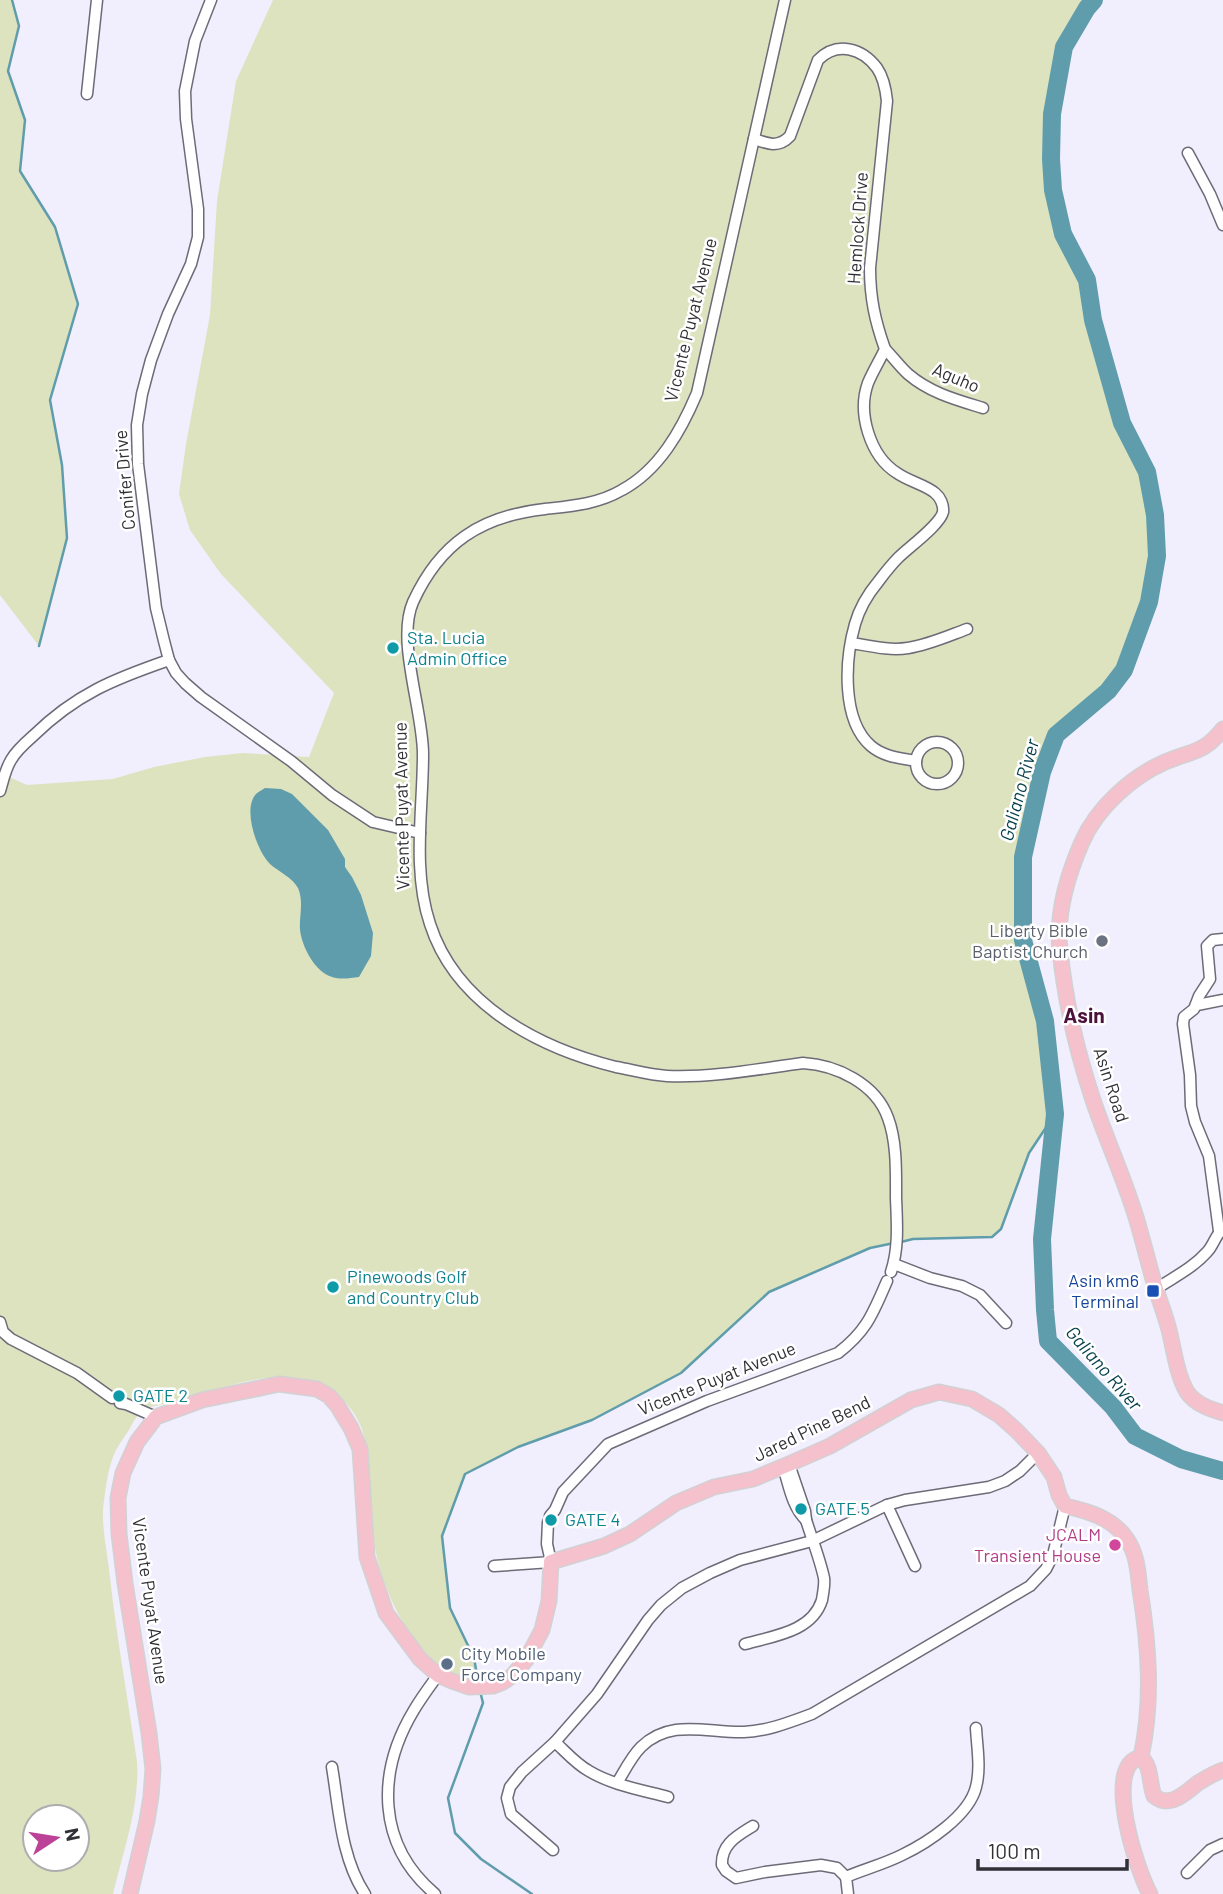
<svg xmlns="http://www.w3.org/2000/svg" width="1223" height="1894" font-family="Barlow,sans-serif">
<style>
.green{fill:#dde3bf;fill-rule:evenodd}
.water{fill:#609dac}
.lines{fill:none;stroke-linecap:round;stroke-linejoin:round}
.stream{stroke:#609dac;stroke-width:2.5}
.river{stroke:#609dac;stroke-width:18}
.minor-tunnel{stroke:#cbc8d5;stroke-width:10;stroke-dasharray:10 5;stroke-linecap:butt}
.minor-casing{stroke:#6d6b77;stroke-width:13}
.major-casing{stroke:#d2d1d3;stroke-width:17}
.minor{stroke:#fff;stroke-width:10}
.major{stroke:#f4c1cd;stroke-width:14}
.culture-dot{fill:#0f9aa8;stroke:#fff;stroke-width:2.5}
.worship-dot{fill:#6b7280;stroke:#fff;stroke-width:2.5}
.transit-dot{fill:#1a4fb4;stroke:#fff;stroke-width:2.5}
.hotel-dot{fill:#d1479c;stroke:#fff;stroke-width:2.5}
.service-dot{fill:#5c6f8a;stroke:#fff;stroke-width:2.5}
.labels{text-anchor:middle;stroke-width:5;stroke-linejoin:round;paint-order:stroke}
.street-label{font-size:18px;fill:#313036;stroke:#fff}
.culture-label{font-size:18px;fill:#0d838f;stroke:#fff;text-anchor:start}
.worship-label{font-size:18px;fill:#5b616d;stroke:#fff;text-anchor:end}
.transit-label{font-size:18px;fill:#164399;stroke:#fff;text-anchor:end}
.hotel-label{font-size:18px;fill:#b23c85;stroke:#fff;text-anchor:end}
.service-label{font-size:18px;fill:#4e5e75;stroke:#fff;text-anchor:start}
.water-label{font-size:19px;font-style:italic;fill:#033f4a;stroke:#fff}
.quarter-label{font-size:21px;font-weight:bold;fill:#4c123b;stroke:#fff}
</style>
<rect width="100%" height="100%" fill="#f1eefd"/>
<g class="green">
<path d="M0 0H12L19 26 8 71 25 120 20 171 55 227 78 304 50 399 62 465 67 538 39 646 0 595Z"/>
<path d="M273 0H1094L1087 8 1064 48 1052 114 1051 158 1053 190 1063 234 1087 280 1093 320 1122 423 1147 472 1155 515 1157 556 1149 602 1124 670 1108 691 1056 735 1042 772 1023 857V940L1045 1021 1055 1114 1029 1153 1001 1229 992 1237 913 1239 870 1248 769 1292 681 1373 592 1420 518 1446 465 1474 442 1536 450 1608 474 1658 477 1675C458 1679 444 1670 430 1657 395 1623 374 1566 371 1519 369 1490 371 1457 362 1429 355 1409 335 1388 315 1382 268 1368 224 1388 180 1401 170 1403 160 1405 149 1407 139 1410 134 1421 129 1430 123 1439 116 1448 113 1457 107 1473 105 1493 103 1509 102 1532 108 1555 110 1578 117 1639 128 1700 137 1762 140 1806 123 1851 113 1894H0V773L27 785 113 779 154 767 205 757 243 753 309 757 334 693 221 574 190 530 179 494 186 444 210 315 217 201 236 81ZM35 1817H77V1859H35Z"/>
</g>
<path class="water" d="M265 788 281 789 292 794 328 830 345 859V867L352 877 361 895 373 933 371 956 359 977C350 978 341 980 332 977 315 972 302 947 300 930 299 916 304 902 298 888 292 877 279 872 270 864 257 851 242 809 256 794 258 792 262 790 265 788Z"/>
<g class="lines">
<g class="stream">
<path d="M12 0 19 26 8 71 25 120 20 171 55 227 78 304 50 400 62 465 67 538 39 646"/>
<path d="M901 1242 913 1239 992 1237 1001 1229 1029 1153 1055 1114"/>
<path d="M478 1681 474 1658 450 1608 442 1536 465 1474 518 1447 592 1420 681 1373 769 1292 870 1248 894 1243"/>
<path d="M480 1691 483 1703 448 1798 455 1833 481 1859 532 1894"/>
</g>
<path class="river" d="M1094 0 1087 8 1064 47 1052 114 1051 159 1053 190 1063 234 1087 280 1093 320 1122 423 1147 472 1155 515 1157 556 1149 602 1124 670 1108 691 1056 735 1042 772 1023 857V940L1045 1021 1055 1114 1042 1239 1045 1310 1048 1341 1113 1407 1135 1436 1181 1459 1223 1471"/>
<path class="minor-tunnel" d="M115 1394 123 1398"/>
<g class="minor-casing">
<g id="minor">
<path d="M211 0 195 41 185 91 186 119 198 209V237L191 264 168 314 151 360 142 394 137 425 138 464 156 608 164 641 169 660 176 673 185 683 201 697 291 761 332 795 373 822 420 833"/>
<path d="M785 0 697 393C681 431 659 470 622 490 598 504 572 506 545 509 481 516 440 543 413 602 396 641 423 710 423 754 423 810 412 870 430 924 456 1005 539 1048 616 1067 633 1070 649 1075 667 1076 712 1078 758 1069 803 1063 837 1065 876 1084 888 1118 897 1142 896 1172 896 1198 897 1223 899 1248 891 1272"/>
<path d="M87 94 97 0"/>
<path d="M754 139C768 144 779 148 790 136L818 60C837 41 862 48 877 68 884 78 886 91 887 101L870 268C870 298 875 321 885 349 880 360 873 371 868 383 857 413 870 456 897 473 908 481 926 485 935 493 940 497 944 505 943 512 940 525 909 547 898 558 891 565 884 574 878 582 868 594 859 610 855 624 845 659 841 720 871 746 884 757 900 758 916 761"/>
<path d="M1188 153 1210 194 1223 225"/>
<path d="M885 349C893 357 900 367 908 374 930 393 957 400 983 408"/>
<path d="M852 643C870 646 890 651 908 648 928 645 948 636 967 629"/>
<circle cx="937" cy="763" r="21"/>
<path d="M0 791C3 781 5 770 11 760 16 751 25 743 33 736 76 694 114 679 169 660"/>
<path d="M1197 1005 1223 1000"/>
<path d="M1219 1231 1209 1156 1195 1122 1191 1106 1190 1075 1183 1024 1184 1017 1194 1009 1199 996 1210 979 1207 946 1213 940 1223 939"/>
<path d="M894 1264 930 1278 962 1286 980 1295 1006 1323"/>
<path d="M1156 1289C1174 1277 1193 1268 1207 1252 1214 1245 1215 1235 1223 1229"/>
<path d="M0 1322 3 1332 11 1339 77 1373 112 1398"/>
<path d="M120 1403 126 1404 156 1417"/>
<path d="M783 1467C789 1485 792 1507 806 1520L805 1511 789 1464"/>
<path d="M887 1505 915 1566"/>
<path d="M550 1516 555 1510 563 1492 608 1444 707 1401 838 1353C867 1331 873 1313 887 1281"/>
<path d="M494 1566 551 1562 547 1544 548 1522"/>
<path d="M745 1644C773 1636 812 1632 822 1600 823 1593 825 1585 824 1578 820 1559 812 1539 806 1520"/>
<path d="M555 1742C566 1752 576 1764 589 1771 612 1785 642 1790 668 1797"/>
<path d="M332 1767C339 1809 341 1858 365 1894"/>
<path d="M617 1783C624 1772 631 1757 641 1747 671 1718 707 1733 744 1732 768 1731 790 1722 812 1714L1030 1586 1046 1569 1053 1555 1065 1506"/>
<path d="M753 1826C737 1836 721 1844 722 1865L726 1871 736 1878 765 1872 821 1865 837 1868 846 1877"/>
<path d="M553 1850 511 1814 507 1798 510 1787 522 1772 555 1742 597 1694 648 1620 661 1605 682 1588 710 1573 740 1560 812 1541 887 1505 905 1500 989 1487 1005 1481 1020 1471 1038 1453"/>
<path d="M1187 1873 1210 1850 1223 1844"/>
<path d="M435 1894C377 1845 376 1773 414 1710 421 1698 430 1686 438 1675"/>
<path d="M848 1894 846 1877C865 1869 884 1864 902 1855 927 1843 969 1816 976 1787 981 1768 977 1747 976 1728"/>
</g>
</g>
<g class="major-casing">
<g id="major">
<path d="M1223 729C1202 755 1192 750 1165 762 1131 777 1097 808 1082 842 1068 874 1056 914 1060 950 1065 1000 1077 1052 1093 1100 1107 1142 1126 1182 1138 1224 1144 1245 1149 1265 1155 1286 1159 1299 1164 1312 1168 1326 1174 1348 1176 1373 1187 1392 1195 1404 1210 1409 1223 1413"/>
<path d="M1141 1757C1102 1765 1137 1871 1150 1894"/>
<path d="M1141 1757C1152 1767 1149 1783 1154 1796 1170 1809 1185 1793 1198 1783 1206 1778 1214 1773 1223 1770"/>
<path d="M130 1894 147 1821 151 1796 153 1769 149 1733 125 1583 119 1534 118 1498 123 1473 137 1442 156 1417 202 1400 279 1384 317 1389 329 1396 337 1405 351 1428 360 1449 367 1557 386 1613 420 1659 438 1675 452 1681 469 1687 493 1686 503 1682 512 1676 526 1660 542 1630 549 1601 551 1562 604 1546 630 1534 676 1503 714 1487 753 1479 789 1464 830 1446 911 1400 939 1392 972 1399 999 1415 1017 1431 1038 1453 1054 1477 1059 1495 1065 1506C1088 1511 1112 1518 1126 1538 1137 1553 1138 1572 1140 1590 1149 1646 1153 1702 1141 1757"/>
</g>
</g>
<use href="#minor" class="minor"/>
<use href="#major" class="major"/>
</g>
<g class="culture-dot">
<circle cx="393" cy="648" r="7"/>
<circle cx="333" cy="1287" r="7"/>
<circle cx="119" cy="1396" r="7"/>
<circle cx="801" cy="1509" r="7"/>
<circle cx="551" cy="1520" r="7"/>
</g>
<circle class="worship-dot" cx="1102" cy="941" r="7"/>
<rect class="transit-dot" x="1146" y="1284" width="14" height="14" rx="3.5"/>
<circle class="hotel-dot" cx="1115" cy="1545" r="7"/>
<circle class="service-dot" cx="447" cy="1664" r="7"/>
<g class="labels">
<g class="street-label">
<text transform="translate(858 228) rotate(-86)" y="6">Hemlock Drive</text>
<text transform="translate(691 320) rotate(-76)" y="6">Vicente Puyat Avenue</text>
<text transform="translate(956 378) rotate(23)" y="6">Aguho</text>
<text transform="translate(125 480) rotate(-95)" y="6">Conifer Drive</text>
<text transform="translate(402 806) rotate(-91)" y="6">Vicente Puyat Avenue</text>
<text transform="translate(1111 1085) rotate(72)" y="6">Asin Road</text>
<text transform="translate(717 1379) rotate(-22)" y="6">Vicente Puyat Avenue</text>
<text transform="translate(812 1429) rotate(-26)" y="6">Jared Pine Bend</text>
<text transform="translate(150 1601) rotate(82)" y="6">Vicente Puyat Avenue</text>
</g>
<g class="culture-label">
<text x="407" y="644">Sta. Lucia<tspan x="407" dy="21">Admin Office</tspan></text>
<text x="347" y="1283">Pinewoods Golf<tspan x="347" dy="21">and Country Club</tspan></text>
<text x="133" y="1402">GATE 2</text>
<text x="815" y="1515">GATE 5</text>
<text x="565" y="1526">GATE 4</text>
</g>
<g class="worship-label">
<text x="1088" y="937">Liberty Bible<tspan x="1088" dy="21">Baptist Church</tspan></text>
</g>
<g class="transit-label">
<text x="1139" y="1287">Asin km6<tspan x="1139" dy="21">Terminal</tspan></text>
</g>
<g class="hotel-label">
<text x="1101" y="1541">JCALM<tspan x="1101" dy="21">Transient House</tspan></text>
</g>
<g class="service-label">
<text x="461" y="1660">City Mobile<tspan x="461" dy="21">Force Company</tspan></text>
</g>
<g class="water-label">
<text transform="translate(1019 790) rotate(-75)" y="7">Galiano River</text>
<text transform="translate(1104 1368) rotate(49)" y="7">Galiano River</text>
</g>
<g class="quarter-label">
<text x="1084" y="1023">Asin</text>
</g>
</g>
<g transform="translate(56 1838) rotate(78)"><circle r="33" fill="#ffffff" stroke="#adacaf" stroke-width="2"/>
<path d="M0-5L12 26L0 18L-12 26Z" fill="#bb4296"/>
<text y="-10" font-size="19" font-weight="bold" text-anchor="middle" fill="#313036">N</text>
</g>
<path d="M978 1859v10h149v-10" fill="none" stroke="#313036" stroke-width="3.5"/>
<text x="988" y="1859" font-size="21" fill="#313036" stroke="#ffffff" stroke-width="5" paint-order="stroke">100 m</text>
</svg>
